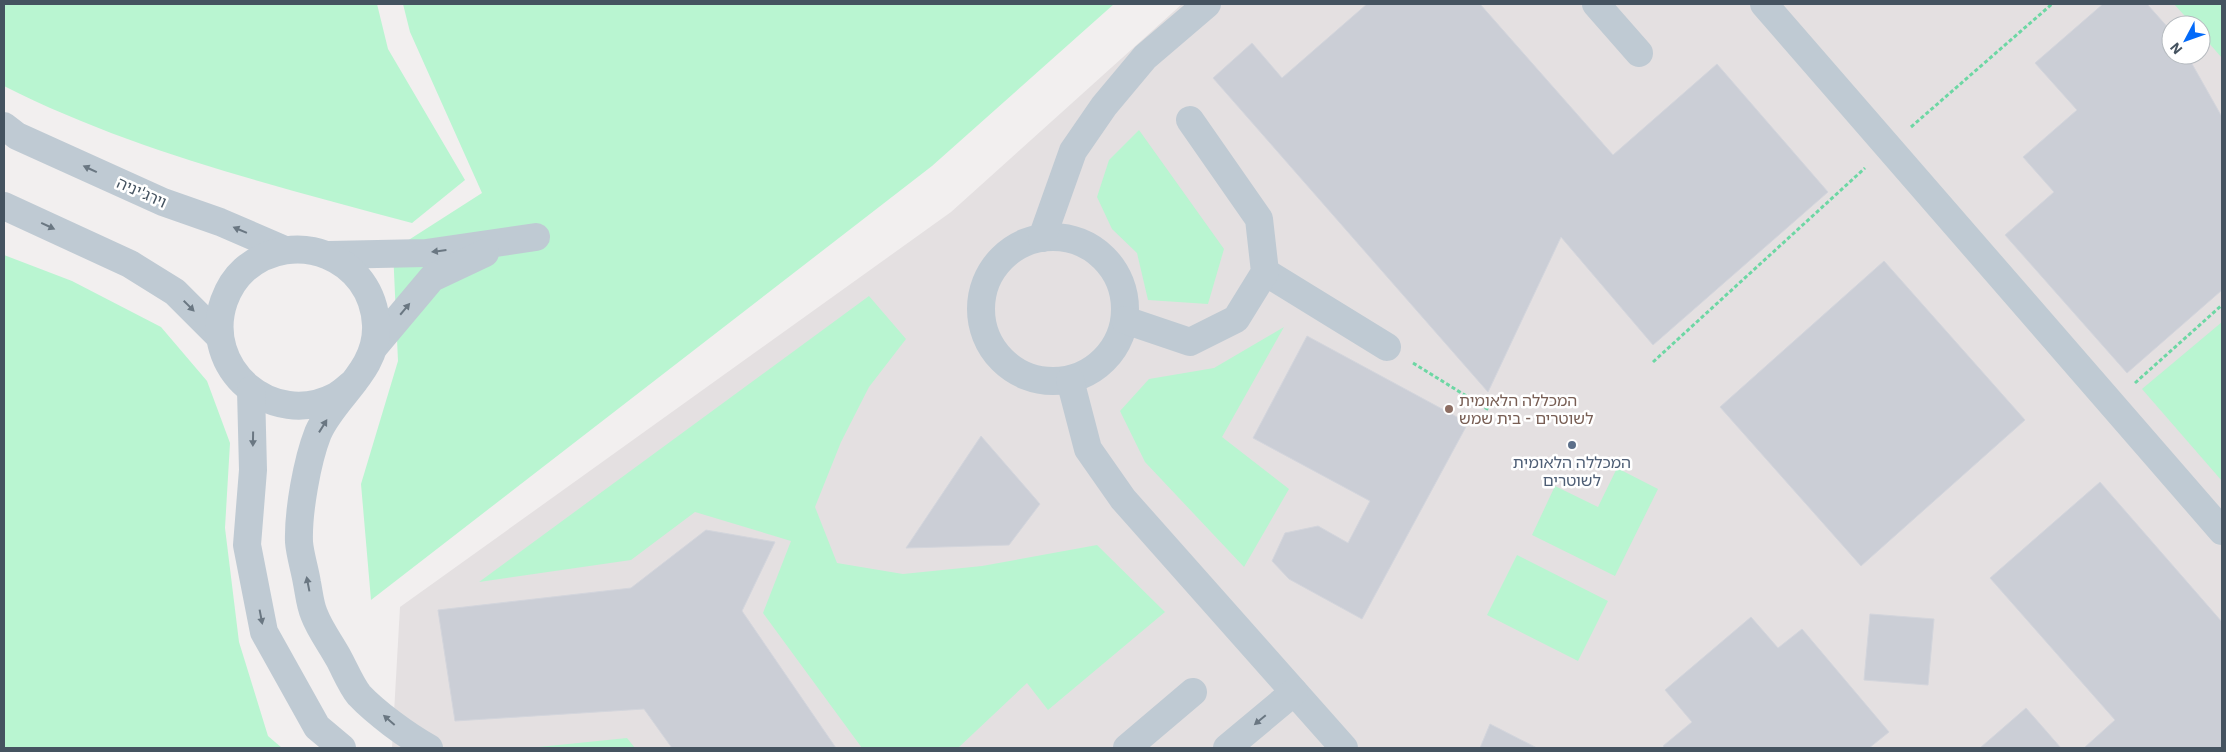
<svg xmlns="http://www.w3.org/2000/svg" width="2226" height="752" font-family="'IBM Plex Sans','Noto Sans Hebrew',sans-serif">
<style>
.education{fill:#e4e0e1;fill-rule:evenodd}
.green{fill:#b9f5d1}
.building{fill:#cbced6;stroke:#d3d5dc}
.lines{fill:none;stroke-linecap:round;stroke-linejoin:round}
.path{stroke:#6dd7a4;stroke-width:3;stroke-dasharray:4 2.5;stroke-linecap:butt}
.minor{stroke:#bfcad3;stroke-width:28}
.oneway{fill:#6a7782}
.education-dot{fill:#8d6e63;stroke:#fff;stroke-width:2}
.service-dot{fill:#5c6f8a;stroke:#fff;stroke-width:2}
.labels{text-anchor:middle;stroke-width:5;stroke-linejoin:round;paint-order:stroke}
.street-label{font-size:16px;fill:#455360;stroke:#fff}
.education-label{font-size:16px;fill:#785e54;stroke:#fff;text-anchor:start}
.service-label{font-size:16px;fill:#4e5e75;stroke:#fff}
</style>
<rect width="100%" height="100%" fill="#f2efef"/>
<path class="education" d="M1182 4H2222V748H392L400 607 951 212ZM2171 25H2201V55H2171Z"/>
<g class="green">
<path d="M4 4H377L388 49 465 180 412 223C273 185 132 151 4 86Z"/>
<path d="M403 4H1114L932 166 371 600 361 484 398 361 393 250 482 193 410 32Z"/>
<path d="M2174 4H2222V58L2201 34V25H2193Z"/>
<path d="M1139 130 1224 249 1208 304 1148 300 1137 253 1112 229 1097 197 1109 160Z"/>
<path d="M4 255 72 281 161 327 207 381 230 443 225 528 239 642 268 736 282 748H4Z"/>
<path d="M869 296 906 339 869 387 841 442 815 507 837 563 903 574 982 566 1097 545 1165 612 1048 710 1027 683 958 748H862L763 613 791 541 695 512 631 560 479 582Z"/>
<path d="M2222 322V481L2142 389Z"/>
<path d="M1284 327 1222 437 1289 489 1244 567 1145 462 1120 411 1149 379 1214 368Z"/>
<path d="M1617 468 1658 489 1615 576 1532 535 1555 486 1598 507Z"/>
<path d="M1517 555 1608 601 1578 661 1487 615Z"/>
<path d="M627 738 635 748H529Z"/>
</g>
<g class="building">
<path d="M1367 4H1480L1613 155 1717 64 1828 192 1653 345 1561 237 1488 392 1213 78 1252 43 1282 78Z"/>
<path d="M2103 4H2147L2171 31V55H2187L2222 117V290L2127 373 2005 235 2054 192 2023 157 2077 110 2035 63Z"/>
<path d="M1884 261 2025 420 1861 566 1720 407Z"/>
<path d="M1307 336 1468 423 1362 619 1289 579 1272 561 1285 533 1318 526 1348 543 1370 501 1253 438Z"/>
<path d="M981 436 1040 504 1009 545 906 548Z"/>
<path d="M2100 482 2222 622V748H2084L2115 720 1990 578Z"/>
<path d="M706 530 775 542 742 611 836 748H672L644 709 455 721 438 610 631 588Z"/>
<path d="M1870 614 1934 619 1928 685 1864 680Z"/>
<path d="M1751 617 1778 648 1802 629 1889 732 1869 748H1665L1663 746 1692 722 1665 690Z"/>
<path d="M2026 708 2061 748H1980Z"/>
<path d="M1490 724 1537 748H1480Z"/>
</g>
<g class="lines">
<g class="path">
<path d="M1911 127 2052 4"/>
<path d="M1653 362 1865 168"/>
<path d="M1413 363 1489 410"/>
<path d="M2135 383 2222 305"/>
</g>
<g class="minor">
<path d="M1596 4 1639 53"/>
<path d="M1764 4 2222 531"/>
<path d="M4 126 17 136 163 202 220 222 285 250"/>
<path d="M4 206 130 264 175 292 220 337"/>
<circle cx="1053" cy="309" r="72"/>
<path d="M1042 238 1073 151 1104 106 1145 57 1207 4"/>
<path d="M329 255 426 253 536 237"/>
<path d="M1265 272 1387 347"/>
<path d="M1125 320 1190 342 1236 319 1265 272 1259 219 1190 120"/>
<path d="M374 347 432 278 485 253"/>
<path d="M1070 380 1088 449 1123 499 1344 748"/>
<path d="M354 382C348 387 342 393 336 396 272 430 201 368 224 301 228 290 235 278 244 270 294 226 373 257 376 325 378 371 335 395 318 433 307 461 298 512 299 542 300 555 305 570 307 583 309 593 310 605 314 614 320 630 331 644 339 659 345 670 351 685 359 695 376 713 407 736 429 748"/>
<path d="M251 390 253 470 247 545 264 632 317 727 342 748"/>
<path d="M1127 748 1193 692"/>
<path d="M1227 748 1294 692"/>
</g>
</g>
<defs><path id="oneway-solid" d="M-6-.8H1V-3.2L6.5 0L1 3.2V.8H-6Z" transform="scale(1.25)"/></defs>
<g class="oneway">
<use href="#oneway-solid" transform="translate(90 169) rotate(-155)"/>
<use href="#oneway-solid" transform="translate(48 226) rotate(25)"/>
<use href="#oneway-solid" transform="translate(240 230) rotate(-157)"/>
<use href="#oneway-solid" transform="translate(439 251) rotate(173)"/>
<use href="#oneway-solid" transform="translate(189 306) rotate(45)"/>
<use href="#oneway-solid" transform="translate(405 309) rotate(-50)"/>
<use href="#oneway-solid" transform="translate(323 426) rotate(-58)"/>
<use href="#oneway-solid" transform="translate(253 439) rotate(91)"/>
<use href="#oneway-solid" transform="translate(308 584) rotate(-101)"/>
<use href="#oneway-solid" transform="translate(261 617) rotate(79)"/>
<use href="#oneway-solid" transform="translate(389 720) rotate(-139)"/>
<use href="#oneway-solid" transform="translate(1260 720) rotate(140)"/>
</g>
<circle class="education-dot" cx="1449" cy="409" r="5"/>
<circle class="service-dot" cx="1572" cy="445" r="5"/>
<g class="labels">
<g class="street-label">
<text transform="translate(142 192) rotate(24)" y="6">וירג'יניה</text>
</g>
<g class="education-label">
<text x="1459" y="406">המכללה הלאומית<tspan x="1459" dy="18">לשוטרים - בית שמש</tspan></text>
</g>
<g class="service-label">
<text x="1572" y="468">המכללה הלאומית<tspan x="1572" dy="18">לשוטרים</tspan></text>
</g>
</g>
<rect width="2226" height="752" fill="none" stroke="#455360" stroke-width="10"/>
<g transform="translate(2186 40) rotate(229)"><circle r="24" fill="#ffffff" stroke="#b5babf"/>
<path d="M0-4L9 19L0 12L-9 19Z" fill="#036af9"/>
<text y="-8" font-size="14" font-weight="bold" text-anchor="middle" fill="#455360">N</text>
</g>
</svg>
